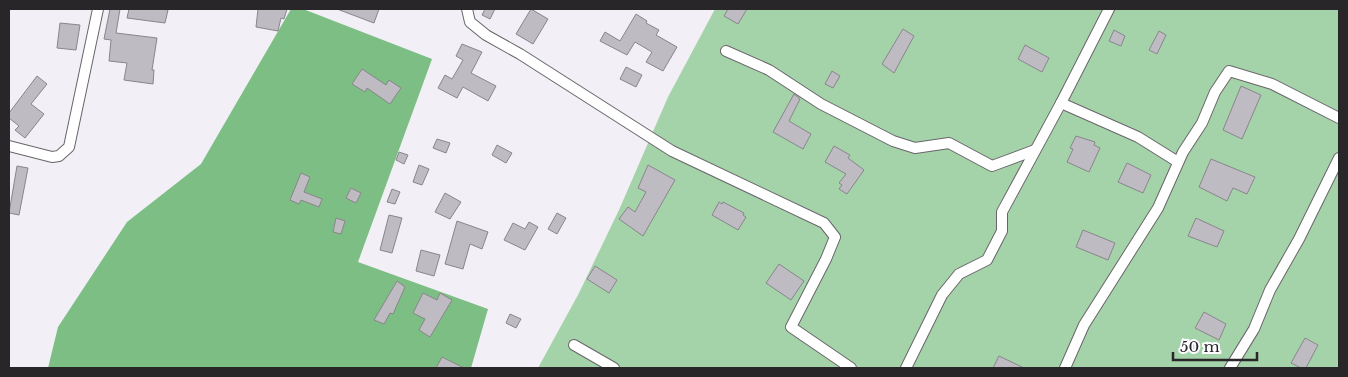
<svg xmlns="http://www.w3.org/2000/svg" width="1348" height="377" font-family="'Libre Baskerville',serif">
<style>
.green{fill:#a5d3a9}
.forest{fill:#7cbe83}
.building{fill:#bebbc2;stroke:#89858c}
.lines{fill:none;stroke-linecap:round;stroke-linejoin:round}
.minor-casing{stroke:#69656b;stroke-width:12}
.minor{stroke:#fff;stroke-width:10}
</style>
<rect width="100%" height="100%" fill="#f2eff6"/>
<path class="green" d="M715 9H1339V368H538L579 293 619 210 668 97Z"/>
<path class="forest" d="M291 9H303L432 59 358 262 488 309 471 368H48L58 327 127 222 201 164Z"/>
<g class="building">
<path d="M110 9H120L116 33 157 38 152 70H154L153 84 124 80 127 63 109 61 111 40 104 39Z"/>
<path d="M129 9H161L168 10 165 23 127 18Z"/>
<path d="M258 9H287L284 19 281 18 278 31 256 27Z"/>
<path d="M337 9H379L374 23Z"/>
<path d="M485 9H495L490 19 482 15Z"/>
<path d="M531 9 548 19 533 44 516 34Z"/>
<path d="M728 9H747L738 24 724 16Z"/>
<path d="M636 14 647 21 646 23 659 30 656 35 677 47 663 71 646 62 652 52 635 42 627 55 600 41 605 32 620 41Z"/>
<path d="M60 23 80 25 76 50 57 48Z"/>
<path d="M903 29 914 36 894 73 882 64Z"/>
<path d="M1114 30 1125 36 1121 46 1109 41Z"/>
<path d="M1159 31 1166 35 1157 54 1149 50Z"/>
<path d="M462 44 482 52 471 73 496 86 488 101 463 87 457 98 438 88 445 75 452 79 463 60 456 56Z"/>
<path d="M1025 45 1049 58 1042 72 1018 59Z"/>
<path d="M626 67 642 75 636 87 620 79Z"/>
<path d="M362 69 386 85 389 80 401 88 390 104 367 88 365 92 352 84Z"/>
<path d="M832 71 840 76 833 88 825 84Z"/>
<path d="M37 76 47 84 31 104 44 114 25 138 15 130 19 126 9 118V113Z"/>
<path d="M1241 86 1261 95 1242 139 1223 130Z"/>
<path d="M794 94 800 99 789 121 811 134 803 149 773 132Z"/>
<path d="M1076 136 1095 142 1094 145 1100 148 1089 172 1067 162 1073 149 1070 148Z"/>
<path d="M437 139 450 143 446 153 433 148Z"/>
<path d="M497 145 512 153 506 163 492 155Z"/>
<path d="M834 146 850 155 848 158 864 170 847 194 839 189 842 185 839 183 846 174 825 162Z"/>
<path d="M399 152 408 155 404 164 396 160Z"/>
<path d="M1211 159 1255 177 1247 194 1233 188 1227 201 1199 187Z"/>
<path d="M1127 163 1151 175 1143 193 1118 182Z"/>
<path d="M419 165 429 169 422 185 413 182Z"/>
<path d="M648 165 675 180 643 236 619 219 628 207 635 212 646 192 638 188Z"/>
<path d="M17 166 28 168 19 215 9 213Z"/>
<path d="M301 173 310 177 304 192 322 199 319 207 301 200 299 204 290 200Z"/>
<path d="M351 188 361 193 356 203 346 198Z"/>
<path d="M392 189 400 192 395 204 387 202Z"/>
<path d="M445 193 461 202 450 219 435 212Z"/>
<path d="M719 202 722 204 723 202 744 213 743 215 746 217 738 230 712 215Z"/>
<path d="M557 213 566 218 557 234 548 229Z"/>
<path d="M389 215 402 218 392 253 380 250Z"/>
<path d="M336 218 345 221 341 234 333 232Z"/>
<path d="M1196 218 1224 231 1217 247 1188 236Z"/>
<path d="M457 221 488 232 482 249 470 244 463 269 445 264Z"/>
<path d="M529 222 538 227 525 250 504 240 513 223 525 229Z"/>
<path d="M1083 230 1115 243 1108 260 1076 247Z"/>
<path d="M421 250 440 255 434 276 416 271Z"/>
<path d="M779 264 804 281 791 300 766 283Z"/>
<path d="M595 266 617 280 609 293 587 279Z"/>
<path d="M397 281 405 287 393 314 390 313 384 324 374 320Z"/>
<path d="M423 293 437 300 440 293 452 300 430 337 419 330 425 319 413 313Z"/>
<path d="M1204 312 1226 324 1219 340 1195 328Z"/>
<path d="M510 314 521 319 516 328 506 323Z"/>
<path d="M1305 338 1318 345 1306 368H1301L1291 363Z"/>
<path d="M999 356 1024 368H993Z"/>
<path d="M442 357 464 368H436Z"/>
</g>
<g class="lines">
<g class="minor-casing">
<g id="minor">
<path d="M467 9 470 22 486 35 520 54 672 151 824 223 835 237 826 259 791 327 851 368"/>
<path d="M726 51 769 70 821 104 893 141 915 148 949 143 992 166 1035 150"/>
<path d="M1061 103 1109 9"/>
<path d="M9 146 52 157 59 156 69 147 98 9"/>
<path d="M574 345 614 368"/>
<path d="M906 368 942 295 959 274 987 260 1002 231V212L1061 103 1138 137 1178 162"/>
<path d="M1065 368 1084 325 1158 208 1183 152 1202 123 1215 92 1229 71 1272 84 1339 118"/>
<path d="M1230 368 1254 329 1270 290 1299 239 1339 158"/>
</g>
</g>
<use href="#minor" class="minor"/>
</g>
<rect width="1348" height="377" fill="none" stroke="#282629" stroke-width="20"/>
<path d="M1173 352v8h84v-8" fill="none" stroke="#282629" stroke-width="2.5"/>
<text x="1180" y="352" font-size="15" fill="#282629" stroke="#fefdff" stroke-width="4" paint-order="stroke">50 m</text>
</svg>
